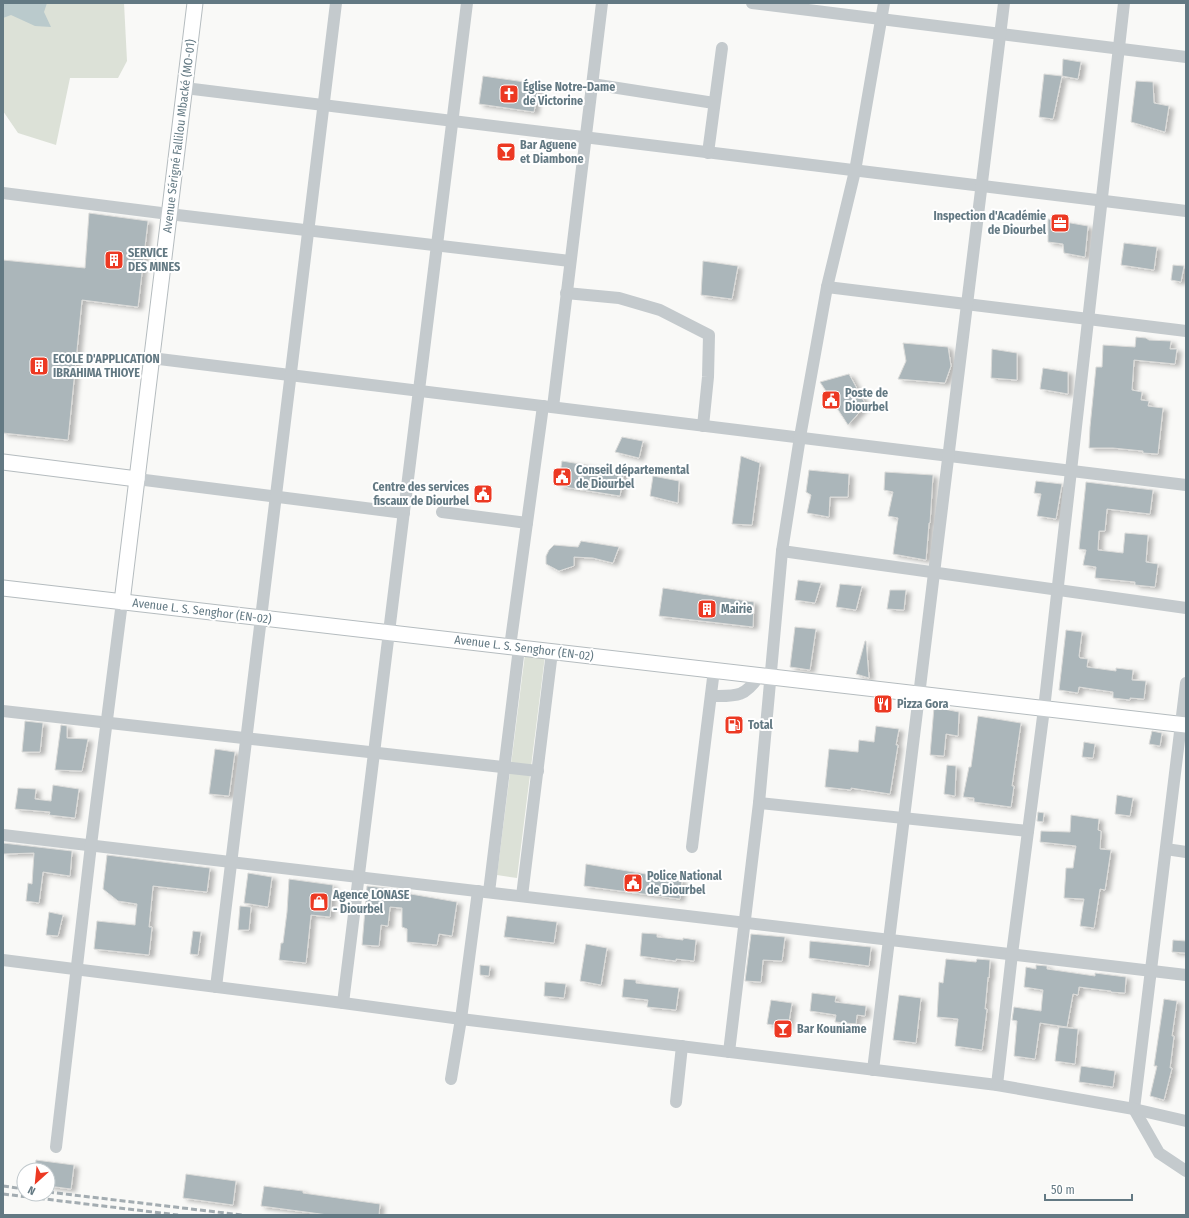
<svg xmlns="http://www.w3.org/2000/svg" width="1189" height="1218" font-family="'Fira Sans Condensed',sans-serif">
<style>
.green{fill:#dce1d7}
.water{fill:#bacacc}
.building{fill:#abb6ba;stroke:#dbdbd9;filter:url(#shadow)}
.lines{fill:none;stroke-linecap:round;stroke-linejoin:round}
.major-casing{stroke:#b5bcbf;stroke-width:17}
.minor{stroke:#c4cacd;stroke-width:12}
.major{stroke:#fff;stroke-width:15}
.rail{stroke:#a3acb1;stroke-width:3;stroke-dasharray:6 3;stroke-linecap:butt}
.labels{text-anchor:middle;stroke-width:4;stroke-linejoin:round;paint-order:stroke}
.poi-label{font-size:12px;font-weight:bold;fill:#637983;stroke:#fff;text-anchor:start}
.street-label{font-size:12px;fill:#637983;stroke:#fff}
</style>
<defs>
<filter id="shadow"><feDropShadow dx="4.5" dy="2.5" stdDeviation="2" flood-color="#0004"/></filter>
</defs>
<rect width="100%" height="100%" fill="#f9f9f7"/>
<g class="green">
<path d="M3 3H124L127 61 118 78H70L56 145 18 133 3 111Z"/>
<path d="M525 654 545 656 517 878 497 875Z"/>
</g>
<path class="water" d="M3 3H47L44 12 51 27 35 26 11 15 3 18Z"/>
<g class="building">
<path d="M1063 59 1081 62 1078 79 1062 76Z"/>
<path d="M1044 74 1062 76 1053 119 1039 117Z"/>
<path d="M483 76 539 84 534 112 479 104Z"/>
<path d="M1136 81 1153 82 1154 103 1169 106 1165 132 1131 122Z"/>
<path d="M89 213 148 221 138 307 82 300 68 440 3 433V260L85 268Z"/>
<path d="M1048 219 1088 226 1085 257 1064 253 1063 244 1048 242Z"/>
<path d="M1124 243 1157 247 1154 270 1121 265Z"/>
<path d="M703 261 738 266 732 299 701 295Z"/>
<path d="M1173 265 1184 266 1181 282 1171 280Z"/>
<path d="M1136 337 1146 338 1149 340 1171 341 1170 349H1177L1175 364 1134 360 1132 390 1142 392 1141 400 1149 401 1148 406 1163 408 1158 454 1143 453V451L1113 448H1089L1090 427 1096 367H1102L1103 345 1135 347Z"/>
<path d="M903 343 948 347 951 366 945 383 898 379 906 361Z"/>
<path d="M992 349 1017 353V380L991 378Z"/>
<path d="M1043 368 1068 372V394L1040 389Z"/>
<path d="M849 374 866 405 848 425 820 382Z"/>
<path d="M622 437 643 441 639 458 615 452Z"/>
<path d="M741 456 760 463 752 525 732 524Z"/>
<path d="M562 461 624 471 620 496 558 486Z"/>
<path d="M809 470 849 474 848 497H830L829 517 807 513 811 495 806 492Z"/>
<path d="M885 472 933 475 930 523H929L926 560 893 554 898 518 888 516 893 492 884 490Z"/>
<path d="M653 476 679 481 678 503 650 496Z"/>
<path d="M1036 481 1062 484 1056 519 1037 516 1041 494 1034 493Z"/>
<path d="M1086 482 1153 490 1150 514 1107 509 1105 531H1099L1098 550 1123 553 1125 533 1148 535 1146 562 1158 564 1155 587 1135 585V582L1095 578 1096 567 1083 565 1086 550 1079 549Z"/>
<path d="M581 541 619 547 613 563 593 558 574 557V566L559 571 546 564V556L549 550 554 545 578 547Z"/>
<path d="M798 580 821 583 815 603 795 600Z"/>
<path d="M840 584 862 586 856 610 836 607Z"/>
<path d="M663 588 754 602 753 627 659 616Z"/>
<path d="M890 590H906L904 610 887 609Z"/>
<path d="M795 627 816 629 810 670 790 667Z"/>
<path d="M1066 630 1082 632 1079 656 1080 658 1088 659 1087 667 1116 671V668L1133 670 1132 680 1146 681 1144 699 1130 698V700L1113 698V692L1079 687 1078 693 1059 690Z"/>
<path d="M865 641H866L869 678 856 674Z"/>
<path d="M934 707 959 712 958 736 946 734 944 756 930 755Z"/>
<path d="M978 716 1021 723 1012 786H1014L1011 807 974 802V798L963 797 969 767H971Z"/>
<path d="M25 721 43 723 40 752H22Z"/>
<path d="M61 725 67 726V738L88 739 82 771 55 770Z"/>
<path d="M876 726 899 729 896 745H898L890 794 851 788V790L825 787 829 749 858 752 859 740 874 742Z"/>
<path d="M1152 731 1162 733 1160 746 1149 744Z"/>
<path d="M1084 742 1095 744 1093 758 1082 757Z"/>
<path d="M215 749 235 752 229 796 209 794Z"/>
<path d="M947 765 956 766 955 796 944 794Z"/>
<path d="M53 785 79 789 75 818 49 815 50 812 15 809 18 788 36 789 35 799 51 801Z"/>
<path d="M1117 795 1133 798 1130 816 1115 814Z"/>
<path d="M1038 812 1044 813 1043 822 1037 821Z"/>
<path d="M1071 815 1099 819 1098 830 1101 831 1100 849 1111 850 1105 890 1100 889 1094 928 1080 926 1084 899 1064 898 1066 868H1073L1076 846 1040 842 1041 831 1070 832Z"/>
<path d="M3 843 72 851 70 876 43 872 39 903 26 901 28 883 32 884 34 853 3 854Z"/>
<path d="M107 855 210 868 207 892 153 886 149 927H152L149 955 94 949 97 921 135 925 137 904 118 901 103 889Z"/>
<path d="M586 864 682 880 680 899 584 886Z"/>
<path d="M248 873 272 877 268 907 244 903Z"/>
<path d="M289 879 333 885 330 917 311 915 306 963 279 960 281 943H283L287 912Z"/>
<path d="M367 886 405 890V893L457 902 452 936 439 934 437 945 407 942V929L402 927V908L390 907 388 926 381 925 379 946 362 945Z"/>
<path d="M240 906 251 907 249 930H238Z"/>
<path d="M49 912 63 915 58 936 46 935Z"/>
<path d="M507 916 557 922 554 943 504 937Z"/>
<path d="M193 931 201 932 198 955 190 954Z"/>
<path d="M642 933 657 934V937L683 940V938L696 940 694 961 676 959V961L640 956Z"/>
<path d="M751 934 785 937 782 961 763 960 761 982 745 981Z"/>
<path d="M1173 940 1186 941V953L1172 952Z"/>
<path d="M810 941 871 947 869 966 809 958Z"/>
<path d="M586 944 607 948 601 985 580 981Z"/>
<path d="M946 959 976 962 977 959 990 960 989 978 988 977 985 1009H987L982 1050 955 1046 958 1019 937 1017 939 982 943 983Z"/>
<path d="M480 965 490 966 489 976 480 975Z"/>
<path d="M1036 965 1047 966V969L1095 976V973L1126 977 1125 993 1111 992V991L1079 987 1078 995 1073 994 1067 1027 1040 1023 1035 1059 1014 1056 1017 1021 1012 1020 1014 1007 1041 1011 1043 990 1024 987 1026 967 1036 969Z"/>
<path d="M624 979 636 980V983L679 988 676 1010 647 1007 648 1000 622 997Z"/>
<path d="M545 982 566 984 564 998 544 996Z"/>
<path d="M812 993 836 996 835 1002 866 1006 865 1016 857 1015 856 1024 835 1022 836 1015 810 1011Z"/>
<path d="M899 995 921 998 916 1043 893 1040Z"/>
<path d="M1164 999 1177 1001 1172 1036H1174L1170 1068H1172L1164 1100 1150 1096 1157 1066H1154Z"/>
<path d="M771 1000 792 1003 788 1028 767 1024Z"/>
<path d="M1059 1027 1078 1029 1075 1064 1055 1061Z"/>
<path d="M1081 1066 1115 1071 1113 1087 1079 1082Z"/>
<path d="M36 1160 74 1165 71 1189 48 1186V1170H35Z"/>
<path d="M186 1174 236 1181 233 1205 183 1198Z"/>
<path d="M264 1186 303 1191V1193L380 1204 379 1215H328L261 1206Z"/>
</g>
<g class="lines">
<g class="major-casing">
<g id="major">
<path d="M3 462 137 479"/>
<path d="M3 588 1186 725"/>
<path d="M122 602 195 3"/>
</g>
</g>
<g class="minor">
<path d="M752 3 1186 57"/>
<path d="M592 84 714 103"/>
<path d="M185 88 1186 211"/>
<path d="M708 153 722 48"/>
<path d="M3 193 169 214 570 261"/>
<path d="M827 287 1186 331"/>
<path d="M566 293 619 298 660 310 709 335 708 377 703 426"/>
<path d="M151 358 1186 485"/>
<path d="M553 407 602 3"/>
<path d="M137 479 404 513"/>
<path d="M442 512 527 523"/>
<path d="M782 551 1186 608"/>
<path d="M510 647 543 406"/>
<path d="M1186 683 1134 1109 1159 1153 1186 1171"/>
<path d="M711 696C736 696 744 698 759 676"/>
<path d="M3 711 538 771"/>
<path d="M759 803 1028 831"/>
<path d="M3 835 1186 975"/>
<path d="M692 847 714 670"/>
<path d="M1166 849 1186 852"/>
<path d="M489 892 519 648"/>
<path d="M522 896 552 652"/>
<path d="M3 960 343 1003 461 1019 997 1085 1134 1109 1186 1121"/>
<path d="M216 987 336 3"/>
<path d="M343 1003 467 3"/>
<path d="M729 1052 759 803 782 551 800 437 827 287 855 171 884 3"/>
<path d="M873 1070 1004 3"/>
<path d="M451 1079 461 1019 478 891"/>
<path d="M997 1085 1012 954 1044 709 1124 3"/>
<path d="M676 1102 682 1046"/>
<path d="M56 1147 91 845 122 602"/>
</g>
<use href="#major" class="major"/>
<g class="rail">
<path d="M3 1186 24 1189"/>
<path d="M48 1192 242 1215"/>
<path d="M3 1194 178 1215"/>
</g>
</g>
<defs>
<g id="church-square" transform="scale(1)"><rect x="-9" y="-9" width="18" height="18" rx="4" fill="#ec3923" stroke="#fff"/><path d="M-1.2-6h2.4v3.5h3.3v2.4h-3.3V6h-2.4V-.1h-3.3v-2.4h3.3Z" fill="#fff"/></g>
<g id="bar-square" transform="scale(1)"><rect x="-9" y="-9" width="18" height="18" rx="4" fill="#ec3923" stroke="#fff"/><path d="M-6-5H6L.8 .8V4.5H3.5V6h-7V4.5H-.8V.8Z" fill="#fff"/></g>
<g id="office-square" transform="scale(1)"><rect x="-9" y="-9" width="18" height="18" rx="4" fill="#ec3923" stroke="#fff"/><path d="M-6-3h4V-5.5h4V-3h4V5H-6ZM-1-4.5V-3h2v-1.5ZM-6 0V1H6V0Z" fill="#fff"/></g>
<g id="building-square" transform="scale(1)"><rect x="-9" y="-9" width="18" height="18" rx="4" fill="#ec3923" stroke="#fff"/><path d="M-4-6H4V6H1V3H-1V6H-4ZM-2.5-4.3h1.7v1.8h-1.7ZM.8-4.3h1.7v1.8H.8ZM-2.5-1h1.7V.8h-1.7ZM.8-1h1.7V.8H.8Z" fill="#fff"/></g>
<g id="civic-square" transform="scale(1)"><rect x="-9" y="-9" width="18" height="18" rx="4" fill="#ec3923" stroke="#fff"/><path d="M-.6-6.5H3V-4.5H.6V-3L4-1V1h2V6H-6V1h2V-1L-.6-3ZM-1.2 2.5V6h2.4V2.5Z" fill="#fff"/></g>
<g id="restaurant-square" transform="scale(1)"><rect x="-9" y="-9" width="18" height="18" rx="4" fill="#ec3923" stroke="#fff"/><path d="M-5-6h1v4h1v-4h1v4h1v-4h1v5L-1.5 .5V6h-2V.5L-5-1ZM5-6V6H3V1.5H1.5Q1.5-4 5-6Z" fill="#fff"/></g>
<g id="fuel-square" transform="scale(1)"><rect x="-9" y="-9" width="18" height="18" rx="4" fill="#ec3923" stroke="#fff"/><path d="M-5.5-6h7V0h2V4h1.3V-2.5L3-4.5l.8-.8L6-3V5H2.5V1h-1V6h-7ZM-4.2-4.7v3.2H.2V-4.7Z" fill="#fff"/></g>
<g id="shop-square" transform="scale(1)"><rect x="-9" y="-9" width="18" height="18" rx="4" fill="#ec3923" stroke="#fff"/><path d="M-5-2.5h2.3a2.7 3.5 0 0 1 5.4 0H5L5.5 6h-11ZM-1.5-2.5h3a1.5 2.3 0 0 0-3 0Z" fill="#fff"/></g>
</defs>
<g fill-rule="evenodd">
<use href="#church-square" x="509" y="94"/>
<use href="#bar-square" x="506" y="152"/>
<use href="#office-square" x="1060" y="223"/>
<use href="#building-square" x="114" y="260"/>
<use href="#building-square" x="39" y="366"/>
<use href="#civic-square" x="831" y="400"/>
<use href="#civic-square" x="562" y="477"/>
<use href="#civic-square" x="483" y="494"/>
<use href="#building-square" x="707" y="609"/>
<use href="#restaurant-square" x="883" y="704"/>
<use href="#fuel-square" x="734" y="725"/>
<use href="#civic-square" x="633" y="883"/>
<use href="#shop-square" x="319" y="902"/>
<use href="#bar-square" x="783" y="1029"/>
</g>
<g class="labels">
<g class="poi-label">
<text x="523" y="91">Église Notre-Dame<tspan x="523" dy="14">de Victorine</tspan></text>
<text x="520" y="149">Bar Aguene<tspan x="520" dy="14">et Diambone</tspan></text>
<text x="1046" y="220" text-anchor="end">Inspection d'Académie<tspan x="1046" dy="14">de Diourbel</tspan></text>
<text x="128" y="257">SERVICE<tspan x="128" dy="14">DES MINES</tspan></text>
<text x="53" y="363">ECOLE D'APPLICATION<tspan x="53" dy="14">IBRAHIMA THIOYE</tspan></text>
<text x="845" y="397">Poste de<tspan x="845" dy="14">Diourbel</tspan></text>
<text x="576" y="474">Conseil départemental<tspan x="576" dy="14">de Diourbel</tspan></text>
<text x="469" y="491" text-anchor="end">Centre des services<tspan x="469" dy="14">fiscaux de Diourbel</tspan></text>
<text x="721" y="613">Mairie</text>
<text x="897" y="708">Pizza Gora</text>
<text x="748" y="729">Total</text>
<text x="647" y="880">Police National<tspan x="647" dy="14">de Diourbel</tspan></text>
<text x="333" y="899">Agence LONASE<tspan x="333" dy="14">- Diourbel</tspan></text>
<text x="797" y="1033">Bar Kouniame</text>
</g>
<g class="street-label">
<text transform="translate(179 136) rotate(-83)" y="4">Avenue Sérigné Fallilou Mbacké (MO-01)</text>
<text transform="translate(202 611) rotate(7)" y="4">Avenue L. S. Senghor (EN-02)</text>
<text transform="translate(524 648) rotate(7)" y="4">Avenue L. S. Senghor (EN-02)</text>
</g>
</g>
<rect width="1189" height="1218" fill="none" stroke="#637983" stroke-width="8"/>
<g transform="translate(36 1182) rotate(207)"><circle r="19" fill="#ffffff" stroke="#c1c9cd"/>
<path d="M0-3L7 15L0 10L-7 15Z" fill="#ec3923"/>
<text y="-6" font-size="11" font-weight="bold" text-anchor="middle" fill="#637983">N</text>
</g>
<path d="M1045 1194v6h87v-6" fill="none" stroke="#637983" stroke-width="2"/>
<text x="1051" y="1194" font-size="12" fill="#637983" stroke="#ffffff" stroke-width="3" paint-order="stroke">50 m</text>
</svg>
